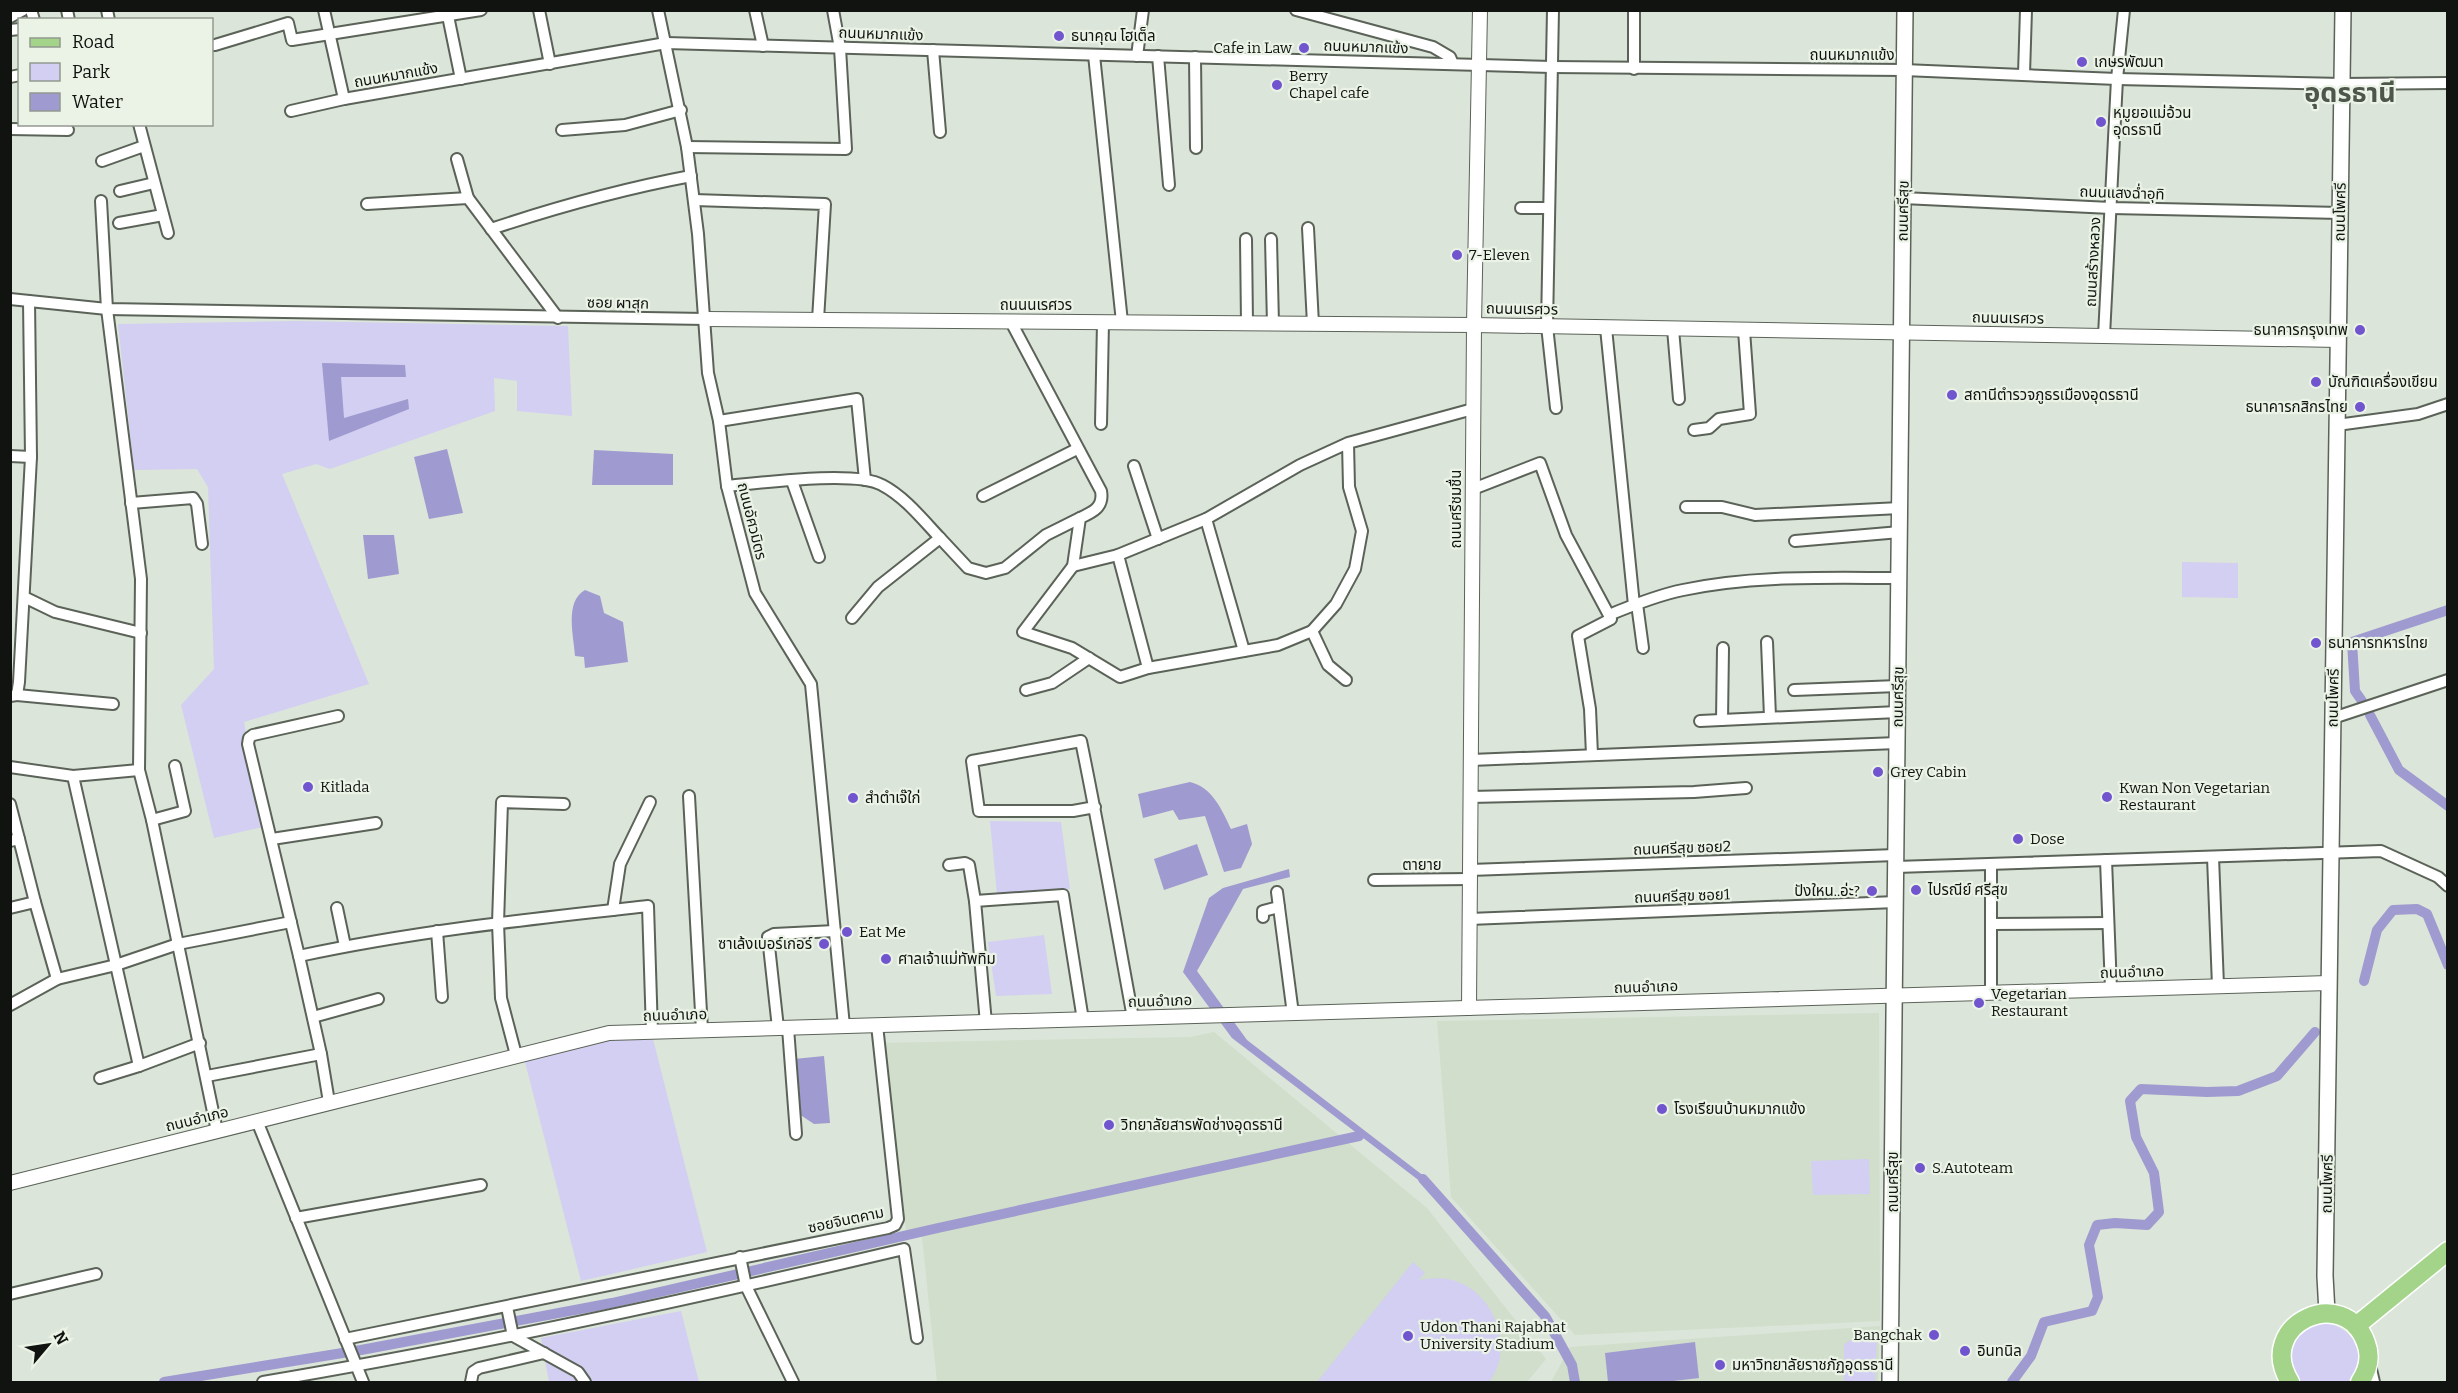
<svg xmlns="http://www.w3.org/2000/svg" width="2458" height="1393" font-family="Bitter,'Noto Sans Thai',serif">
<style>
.built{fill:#d0decb}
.green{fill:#d2cff2}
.water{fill:#9f9acf}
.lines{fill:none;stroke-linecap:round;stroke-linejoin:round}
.canal{stroke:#9f9acf;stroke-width:10}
.minor-casing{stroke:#5b6358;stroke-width:14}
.tertiary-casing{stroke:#5b6358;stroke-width:16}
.secondary-casing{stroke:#5b6358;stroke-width:18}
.primary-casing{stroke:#fff;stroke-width:21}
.minor{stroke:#fff;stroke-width:10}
.tertiary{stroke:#fff;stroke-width:14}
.secondary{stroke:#fff;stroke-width:15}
.primary{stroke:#a3d48a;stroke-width:18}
.poi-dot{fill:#7055cf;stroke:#eaf3e6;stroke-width:2}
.labels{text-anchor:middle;stroke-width:4.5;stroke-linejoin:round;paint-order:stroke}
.street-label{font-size:15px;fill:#10130f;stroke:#eaf3e6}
.poi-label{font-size:15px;fill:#10130f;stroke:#eaf3e6;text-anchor:start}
.town-label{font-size:27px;font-weight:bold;fill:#4e554b;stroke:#eaf3e6}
</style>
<rect width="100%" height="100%" fill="#dce5d9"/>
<g class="built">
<path d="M1879 1013 1880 1321 1575 1335 1451 1197 1437 1021Z"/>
<path d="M1214 1032 1427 1208 1546 1359 1527 1382H937L922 1236 907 1237 879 1043 1190 1037Z"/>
<path d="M1880 1326 1878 1382H1551L1570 1347Z"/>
</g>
<g class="green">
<path d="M297 321 568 326 572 416 517 411V381L494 378 495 411 330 469 316 464 282 474 369 684 244 722 263 827 214 838 181 705 214 669 208 487 197 469 134 470 118 324Z"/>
<path d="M2182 562 2238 563V598L2182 597Z"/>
<path d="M990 821 1061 822 1070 889 997 894Z"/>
<path d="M1044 935 1052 994 996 996 988 942Z"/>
<path d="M612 1038 653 1039 707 1252 581 1281 524 1058Z"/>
<path d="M1869 1159 1870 1194 1813 1195 1811 1161Z"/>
<path d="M1413 1262 1425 1273 1419 1280C1434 1277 1450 1277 1465 1285 1498 1303 1513 1352 1489 1382H1317Z"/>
<path d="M681 1311 699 1382H549L541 1338Z"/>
<path d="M2323 1323C2354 1326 2371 1357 2350 1382H2300C2281 1358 2293 1329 2323 1323Z"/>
<path d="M1877 1337 1875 1382H1844V1344L1851 1340Z"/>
</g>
<g class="water">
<path d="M322 363 405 365 406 377H341L344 418 408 399 409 409 329 441Z"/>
<path d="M447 449 463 513 429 519 414 457Z"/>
<path d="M594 450 673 454V485H592Z"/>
<path d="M363 535H394L399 574 368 579Z"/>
<path d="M585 590 600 596 604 613 623 622 628 662 585 668 584 657 575 656C574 636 564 602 585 590Z"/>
<path d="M1190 782C1212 787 1222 810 1231 829L1247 824 1252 844 1241 868 1224 872 1205 816 1179 820 1173 810 1143 818 1138 794Z"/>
<path d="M1197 844 1208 875 1164 890 1154 859Z"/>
<path d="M1289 869 1290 877 1243 889 1197 971 1247 1040 1425 1177 1421 1182 1232 1038 1183 972 1209 898 1223 888Z"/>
<path d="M824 1056 830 1123 814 1124 799 1114 794 1059Z"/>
<path d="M1695 1342 1699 1378 1665 1382H1608L1605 1353Z"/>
</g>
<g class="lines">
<g class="canal">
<path d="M2362 701 2355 691 2352 642 2448 610"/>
<path d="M2370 715 2399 770 2448 806"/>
<path d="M2364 981 2377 930 2393 910 2417 909 2427 914 2448 965"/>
<path d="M1423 1179 1545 1316 1572 1365 1575 1382"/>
<path d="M164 1382 361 1350 612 1303 938 1228 1359 1136"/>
<path d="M2012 1382 2031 1356 2044 1322 2092 1311 2098 1297 2089 1245 2097 1225 2115 1223 2147 1225 2159 1212 2154 1173 2136 1137 2130 1101 2141 1089 2207 1092 2238 1091 2277 1076 2315 1032"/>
</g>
<g class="minor-casing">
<g id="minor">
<path d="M31 10 34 20"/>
<path d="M67 10 69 20"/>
<path d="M107 10 109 20"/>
<path d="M324 10 344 99"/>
<path d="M539 10 550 64"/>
<path d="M658 10 687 147 698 234 708 373 719 421 727 486 755 593 811 684 844 1026"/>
<path d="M755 10 763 46"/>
<path d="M1296 10 1433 47 1450 57 1453 64"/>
<path d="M1553 10 1547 326 1556 408"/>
<path d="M447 11 461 79"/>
<path d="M10 17 23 10"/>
<path d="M10 30 20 29"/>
<path d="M215 45 288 23 292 40 481 10"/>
<path d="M933 50 940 132"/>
<path d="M1094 55 1122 322"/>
<path d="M1137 56 1143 10"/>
<path d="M1158 56 1169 185"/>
<path d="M1195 57 1196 148"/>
<path d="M1634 69V10"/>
<path d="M2024 74 2026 10"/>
<path d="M10 77 20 75"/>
<path d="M291 111 344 99 666 43 1552 67 1904 70 2117 79 2342 84 2448 83"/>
<path d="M139 124 168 233"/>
<path d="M10 129 68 130"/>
<path d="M562 130 625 125 681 110"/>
<path d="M687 147 846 149 840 48 833 10"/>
<path d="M457 159 468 198 558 318"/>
<path d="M102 161 144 146"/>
<path d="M120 191 154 183"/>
<path d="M1903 198 2111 208 2340 213"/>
<path d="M694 200 825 204 818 320"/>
<path d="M101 201 107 309 141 579 139 770 152 820 217 1131"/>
<path d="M367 204 468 198"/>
<path d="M1521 208H1548"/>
<path d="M119 223 163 215"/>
<path d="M1308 228 1313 324"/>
<path d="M491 229C557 207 622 189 691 176"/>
<path d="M1246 239 1247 323"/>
<path d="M1271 239 1273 324"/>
<path d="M10 299 107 309 706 319"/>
<path d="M1011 322 1101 491C1104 507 1093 512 1080 518L1073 566 1023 632 1072 648 1120 677 1148 668 1244 651"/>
<path d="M1606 328 1634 605"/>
<path d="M1673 329 1679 399"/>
<path d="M2104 336 2117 79 2124 10"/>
<path d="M719 421 857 399 865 480"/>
<path d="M1101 424 1103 322"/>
<path d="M2337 425 2418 414 2448 404"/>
<path d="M1694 430 1709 428 1719 419 1750 414 1744 330"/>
<path d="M1348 443 1349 487 1362 531 1355 569 1336 604 1312 631 1278 645 1244 651 1206 519 1300 465 1348 443 1473 409"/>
<path d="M10 456 31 457"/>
<path d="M1134 466 1158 539"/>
<path d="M792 481 819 557"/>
<path d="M727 486C760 483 856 470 882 485 905 497 923 520 940 538"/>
<path d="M1473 489 1540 463 1566 535 1611 619 1578 636 1590 709 1592 755"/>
<path d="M983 496 1077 449"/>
<path d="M131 503 193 498 197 504 202 544"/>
<path d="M1686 507H1722L1755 515 1900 508"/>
<path d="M1795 541 1900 532"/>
<path d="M1073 566 1118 555"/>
<path d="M24 597 55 612 141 633"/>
<path d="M1637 604 1643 648"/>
<path d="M1609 615C1633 605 1658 595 1683 590 1753 575 1828 578 1899 578"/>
<path d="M852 618 878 587 940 538 968 568 986 573 1005 568 1046 535 1080 518"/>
<path d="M1312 631 1328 665 1346 680"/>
<path d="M1767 642 1770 717"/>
<path d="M1148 668 1118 555 1206 519"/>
<path d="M1026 690 1052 683 1089 658"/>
<path d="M1794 690 1898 686"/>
<path d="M17 695 113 704"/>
<path d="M10 696 17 695 19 682 31 457 29 301"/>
<path d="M2333 718 2448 680"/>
<path d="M1722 720 1723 648"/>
<path d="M1700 721 1898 712"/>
<path d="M1471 760 1897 743"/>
<path d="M10 767 73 776"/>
<path d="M139 770 73 776 139 1066 200 1043"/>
<path d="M689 796 702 1030"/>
<path d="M1470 797 1694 792 1746 788"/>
<path d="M10 804 19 839"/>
<path d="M1095 807 1073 811H979L972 761 1081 741C1100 833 1116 926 1133 1018"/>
<path d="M152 820 185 811 175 766"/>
<path d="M272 839 376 823"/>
<path d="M10 841 19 839 35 902"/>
<path d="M2213 857 2218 986"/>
<path d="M2106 860 2111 989"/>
<path d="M949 865 965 863 969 865 975 901"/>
<path d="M1896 867 2381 851 2438 877 2448 886"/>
<path d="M1470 870 1896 855"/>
<path d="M1374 880 1470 879"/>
<path d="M1277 892 1293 1014"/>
<path d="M10 908 35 902 57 979"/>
<path d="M337 908 345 946"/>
<path d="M613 910 620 864 650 802"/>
<path d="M1263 917V911L1279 907"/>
<path d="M1469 919 1896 902"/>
<path d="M1991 924 2108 923"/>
<path d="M437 931 442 997"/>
<path d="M299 956 248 744 249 738 253 735 338 716"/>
<path d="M1991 993V864"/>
<path d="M10 1005 57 979 116 965 178 944 291 922"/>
<path d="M313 1017 378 999"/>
<path d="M986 1023 975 901 1063 895 1083 1020"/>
<path d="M778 1028 768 937 774 934 835 931"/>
<path d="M788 1028 796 1134"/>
<path d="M516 1055 501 998 498 923 502 802 564 804"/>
<path d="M207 1076 321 1054"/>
<path d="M100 1078 139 1066"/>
<path d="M329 1102 321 1054 299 956C415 931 531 919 648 906L652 1032"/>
<path d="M257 1121 363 1382"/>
<path d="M296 1218 481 1185"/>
<path d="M740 1257 746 1286 793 1382"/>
<path d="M10 1294 96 1274"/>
<path d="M507 1307 513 1336 578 1372 585 1382"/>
<path d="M345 1339 888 1228 895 1225 898 1219 877 1025"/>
<path d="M2370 1365 2374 1382"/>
<path d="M263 1382C478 1346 692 1299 904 1249L917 1338"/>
<path d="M471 1382 473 1372 479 1368 544 1353"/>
</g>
</g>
<g class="tertiary-casing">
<g id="tertiary">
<path d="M706 319 1474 325 2338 340"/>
<path d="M1469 1008 1474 325 1480 10"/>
<path d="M10 1183 609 1033 2329 983"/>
</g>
</g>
<g class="secondary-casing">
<g id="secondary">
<path d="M2327 1313 2325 1276 2343 10"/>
<path d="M1890 1382 1905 10"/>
</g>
</g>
<g class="primary-casing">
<g id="primary">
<path d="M2356 1326 2448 1251"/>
<path d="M2290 1382C2254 1324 2345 1283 2366 1343 2371 1356 2368 1370 2360 1382"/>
</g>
</g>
<use href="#minor" class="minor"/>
<use href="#tertiary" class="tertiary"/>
<use href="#secondary" class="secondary"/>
<use href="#primary" class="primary"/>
</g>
<g class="poi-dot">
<circle cx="1059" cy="36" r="6"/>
<circle cx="1304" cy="48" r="6"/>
<circle cx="2082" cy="62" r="6"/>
<circle cx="1277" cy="85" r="6"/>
<circle cx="2101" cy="122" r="6"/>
<circle cx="1457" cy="255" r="6"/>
<circle cx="2360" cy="330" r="6"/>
<circle cx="2316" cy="382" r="6"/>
<circle cx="1952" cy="395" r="6"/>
<circle cx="2360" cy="407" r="6"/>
<circle cx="2316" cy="643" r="6"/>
<circle cx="1878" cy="772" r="6"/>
<circle cx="308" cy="787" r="6"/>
<circle cx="2107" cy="797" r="6"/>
<circle cx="853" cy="798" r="6"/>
<circle cx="2018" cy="839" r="6"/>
<circle cx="1916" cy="890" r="6"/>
<circle cx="1872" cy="891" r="6"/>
<circle cx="847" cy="932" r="6"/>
<circle cx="824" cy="944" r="6"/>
<circle cx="886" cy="959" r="6"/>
<circle cx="1979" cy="1003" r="6"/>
<circle cx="1662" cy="1109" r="6"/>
<circle cx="1109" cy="1125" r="6"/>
<circle cx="1920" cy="1168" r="6"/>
<circle cx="1934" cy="1335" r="6"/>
<circle cx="1408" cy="1336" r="6"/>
<circle cx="1965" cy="1351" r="6"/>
<circle cx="1720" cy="1365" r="6"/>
</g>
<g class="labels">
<g class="street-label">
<text transform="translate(881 34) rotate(2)" y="5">ถนนหมากแข้ง</text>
<text transform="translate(1366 47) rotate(2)" y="5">ถนนหมากแข้ง</text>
<text x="1852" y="60">ถนนหมากแข้ง</text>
<text transform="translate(396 75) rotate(-10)" y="5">ถนนหมากแข้ง</text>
<text transform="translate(2122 193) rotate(2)" y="5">ถนนแสงฉ่ำอุทิ</text>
<text transform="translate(1903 211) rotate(-89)" y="5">ถนนศรีสุข</text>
<text transform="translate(2340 212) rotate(-89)" y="5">ถนนโพศรี</text>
<text transform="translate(2093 262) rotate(-87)" y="5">ถนนสร้างหลวง</text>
<text transform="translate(618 303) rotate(1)" y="5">ซอย ผาสุก</text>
<text x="1036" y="310">ถนนนเรศวร</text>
<text transform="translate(1522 309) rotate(1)" y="5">ถนนนเรศวร</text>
<text transform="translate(2008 318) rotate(1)" y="5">ถนนนเรศวร</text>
<text transform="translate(1456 509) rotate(-90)" y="5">ถนนศรีชมชื่น</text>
<text transform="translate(752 521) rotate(76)" y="5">ถนนอัศวมิตร</text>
<text transform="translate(1898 697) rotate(-89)" y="5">ถนนศรีสุข</text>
<text transform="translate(2333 698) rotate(-89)" y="5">ถนนโพศรี</text>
<text transform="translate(1682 848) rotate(-2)" y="5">ถนนศรีสุข ซอย2</text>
<text x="1422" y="870">ตายาย</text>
<text transform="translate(1682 896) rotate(-2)" y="5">ถนนศรีสุข ซอย1</text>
<text transform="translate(2132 972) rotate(-2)" y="5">ถนนอำเภอ</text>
<text transform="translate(1646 987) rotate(-2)" y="5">ถนนอำเภอ</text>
<text transform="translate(1160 1001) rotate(-2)" y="5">ถนนอำเภอ</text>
<text transform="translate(675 1015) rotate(-2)" y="5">ถนนอำเภอ</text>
<text transform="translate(197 1119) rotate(-14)" y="5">ถนนอำเภอ</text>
<text transform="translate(1893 1182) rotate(-90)" y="5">ถนนศรีสุข</text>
<text transform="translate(2327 1184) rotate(-89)" y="5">ถนนโพศรี</text>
<text transform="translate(846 1220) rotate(-12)" y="5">ซอยจินตคาม</text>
</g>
<g class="poi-label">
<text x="1071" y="41">ธนาคุณ โฮเต็ล</text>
<text x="1292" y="53" text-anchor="end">Cafe in Law</text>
<text x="2094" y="67">เกษรพัฒนา</text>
<text x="1289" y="81">Berry<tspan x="1289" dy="17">Chapel cafe</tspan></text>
<text x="2113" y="118">หมูยอแม่อ้วน<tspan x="2113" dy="17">อุดรธานี</tspan></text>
<text x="1469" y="260">7-Eleven</text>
<text x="2348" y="335" text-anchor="end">ธนาคารกรุงเทพ</text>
<text x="2328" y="387">บัณฑิตเครื่องเขียน</text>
<text x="1964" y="400">สถานีตำรวจภูธรเมืองอุดรธานี</text>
<text x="2348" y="412" text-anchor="end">ธนาคารกสิกรไทย</text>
<text x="2328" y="648">ธนาคารทหารไทย</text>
<text x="1890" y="777">Grey Cabin</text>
<text x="320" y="792">Kitlada</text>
<text x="2119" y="793">Kwan Non Vegetarian<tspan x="2119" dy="17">Restaurant</tspan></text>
<text x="865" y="803">สำตำเจ๊ใก่</text>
<text x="2030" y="844">Dose</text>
<text x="1928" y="895">ไปรณีย์ ศรีสุข</text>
<text x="1860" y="896" text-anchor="end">ปังใหน..อ่ะ?</text>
<text x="859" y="937">Eat Me</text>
<text x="812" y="949" text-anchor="end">ซาเล้งเบอร์เกอร์</text>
<text x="898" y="964">ศาลเจ้าแม่ทัพทิม</text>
<text x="1991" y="999">Vegetarian<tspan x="1991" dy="17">Restaurant</tspan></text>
<text x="1674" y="1114">โรงเรียนบ้านหมากแข้ง</text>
<text x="1121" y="1130">วิทยาลัยสารพัดช่างอุดรธานี</text>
<text x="1932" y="1173">S.Autoteam</text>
<text x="1420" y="1332">Udon Thani Rajabhat<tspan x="1420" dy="17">University Stadium</tspan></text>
<text x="1922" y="1340" text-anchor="end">Bangchak</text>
<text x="1977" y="1356">อินทนิล</text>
<text x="1732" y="1370">มหาวิทยาลัยราชภัฏอุดรธานี</text>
</g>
<g class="town-label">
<text x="2350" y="102">อุดรธานี</text>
</g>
</g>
<rect width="2458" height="1393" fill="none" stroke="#10130f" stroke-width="24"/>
<rect x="18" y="18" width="195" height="108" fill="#eaf3e6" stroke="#939990" stroke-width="1.5"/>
<rect x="30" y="38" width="30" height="9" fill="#a3d48a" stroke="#939990" stroke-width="1.5"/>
<text x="72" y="48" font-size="18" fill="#10130f">Road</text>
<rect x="30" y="63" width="30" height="18" fill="#d2cff2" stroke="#939990" stroke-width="1.5"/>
<text x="72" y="78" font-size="18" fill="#10130f">Park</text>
<rect x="30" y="93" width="30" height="18" fill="#9f9acf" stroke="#939990" stroke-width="1.5"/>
<text x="72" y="108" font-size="18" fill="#10130f">Water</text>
<g transform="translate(48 1345) rotate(61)" stroke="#eaf3e6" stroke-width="4.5" paint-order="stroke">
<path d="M0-4.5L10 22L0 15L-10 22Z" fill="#10130f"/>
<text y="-9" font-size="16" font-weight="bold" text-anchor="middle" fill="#10130f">N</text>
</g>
</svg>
